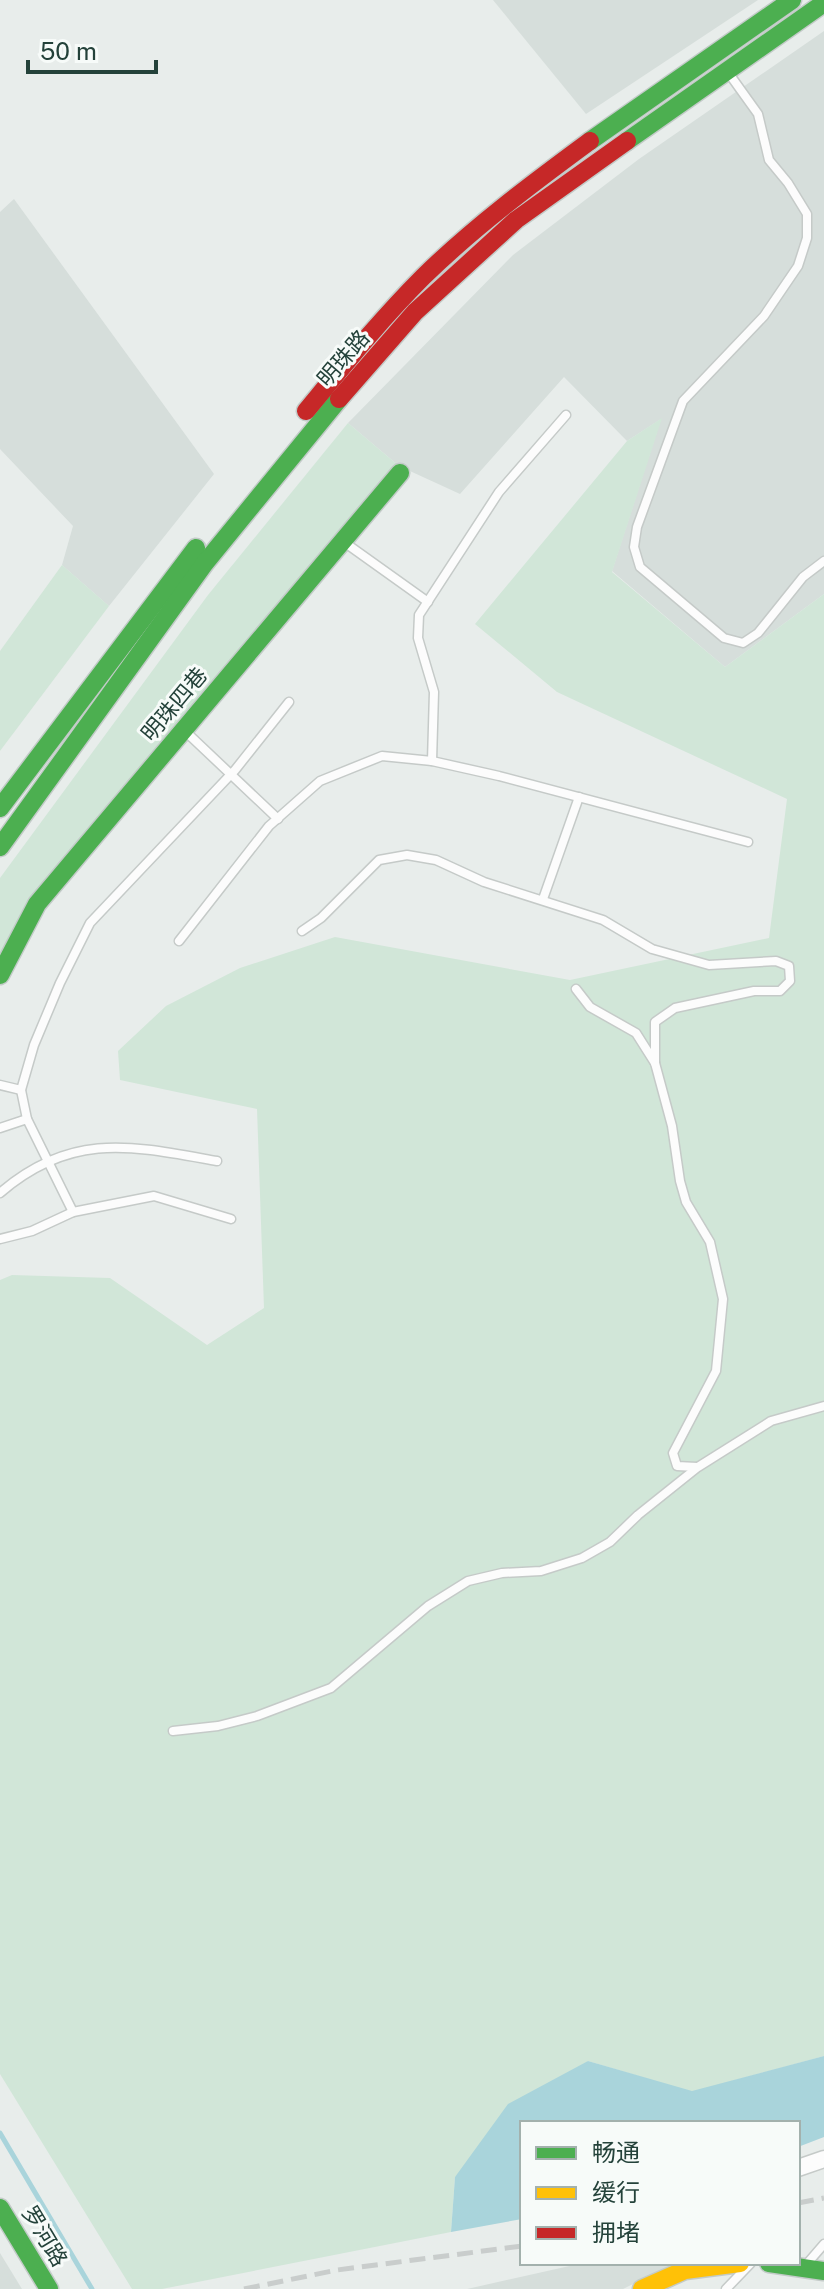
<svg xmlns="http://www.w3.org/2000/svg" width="824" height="2289" font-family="'Public Sans','Noto Sans SC',sans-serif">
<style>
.built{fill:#d6dedb}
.green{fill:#d1e6d8}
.water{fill:#a9d4db}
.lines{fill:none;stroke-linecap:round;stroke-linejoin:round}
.stream{stroke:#a9d4db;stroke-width:5}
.lane-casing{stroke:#c5cac8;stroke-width:11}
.street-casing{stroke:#c5cac8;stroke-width:19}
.fast-casing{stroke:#c3cbc8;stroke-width:21}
.slow-casing{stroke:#c3cbc8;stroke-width:21}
.jam-casing{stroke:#c3cbc8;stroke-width:21}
.lane{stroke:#fcfcfc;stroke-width:8}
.street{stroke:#fcfcfc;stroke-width:16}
.fast{stroke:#4caf50;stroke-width:18}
.slow{stroke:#ffc107;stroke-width:18}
.jam{stroke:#c62828;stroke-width:18}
.rail{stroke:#c9cdcc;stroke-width:5;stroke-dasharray:16 8;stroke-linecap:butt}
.labels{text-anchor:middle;stroke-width:6;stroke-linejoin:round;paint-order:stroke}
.street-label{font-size:22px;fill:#24423a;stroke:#f7fbf9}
</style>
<rect width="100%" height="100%" fill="#e8edeb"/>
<g class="built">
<path d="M493 0H758L586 114Z"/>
<path d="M824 31V594L725 667 612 571 661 419 627 441 564 377 460 494 399 466 348 423 513 255 639 159Z"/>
<path d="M14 199 214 474 109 606 62 565 73 526 0 449V212Z"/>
<path d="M0 2253 22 2289H0Z"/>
<path d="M583 2263 673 2264 623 2289H467Z"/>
</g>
<g class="green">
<path d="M662 418 612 572 725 667 824 594V2056L692 2092 588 2061 455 2177 451 2232 162 2289H132L0 2074V1280L12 1275 110 1278 207 1345 264 1308 257 1109 120 1080 118 1051 166 1006 240 968 335 937 570 980 769 938 787 799 557 692 475 624 627 441Z"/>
<path d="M348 423 399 466 0 956V878L208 595Z"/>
<path d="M62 565 109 606 0 751V651Z"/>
</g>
<path class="water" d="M824 2056V2137L798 2147V2123H522V2219L451 2232 455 2177 508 2104 588 2061 692 2091Z"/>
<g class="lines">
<path class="stream" d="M0 2133 92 2289"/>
<g class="lane-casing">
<g id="lane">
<path d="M730 75 758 114 769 160 788 183 807 214V238L798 266 764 316 683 401 637 527 634 547 640 567 724 638 743 643 758 633 803 577 824 561"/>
<path d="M344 542 428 602"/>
<path d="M185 731 278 819"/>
<path d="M432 761 434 692 418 638 419 615 499 492 566 415"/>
<path d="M543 899 579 797"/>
<path d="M302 931 321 918 379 860 407 855 436 860 484 882 603 920 652 949 709 965 776 961 789 966 790 981 780 991H754L675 1008 655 1022V1063"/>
<path d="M179 941 269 826 320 781 382 756 432 761 499 776 748 842"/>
<path d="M576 989 590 1007 636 1033 655 1063 672 1126 680 1181 686 1202 710 1242 723 1299 716 1371 673 1453 677 1466 697 1467"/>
<path d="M0 1085 21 1090"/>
<path d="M0 1128 27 1119"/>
<path d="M0 1193C72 1131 132 1146 217 1161"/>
<path d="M73 1212 27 1119 21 1090 34 1045 60 983 90 923 235 770 289 702"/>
<path d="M0 1239 32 1231 73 1212 154 1196 231 1219"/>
<path d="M173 1731 218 1726 257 1716 331 1688 428 1606 468 1581 502 1573 541 1571 582 1558 610 1542 638 1515 698 1467 771 1421 824 1406"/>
<path d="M805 2266 824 2244"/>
<path d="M726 2289 751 2263"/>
</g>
</g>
<g class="street-casing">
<path id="street" d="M798 2168 824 2159"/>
</g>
<g class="fast-casing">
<g id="fast">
<path d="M590 141 792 0"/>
<path d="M627 141 824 3"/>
<path d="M0 808 196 548"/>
<path d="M0 847 205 563 339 399"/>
<path d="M0 975 37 904 400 473"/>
<path d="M0 2208 49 2289"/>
<path d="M769 2263 824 2271"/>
</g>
</g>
<g class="slow-casing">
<path id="slow" d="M642 2289 685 2270 740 2263"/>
</g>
<g class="jam-casing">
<g id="jam">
<path d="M339 399 415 312 516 220 627 141"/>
<path d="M306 411C344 365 381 319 423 277 474 227 533 183 590 141"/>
</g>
</g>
<use href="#lane" class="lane"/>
<use href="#street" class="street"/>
<use href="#fast" class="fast"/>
<use href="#slow" class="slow"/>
<use href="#jam" class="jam"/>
<g class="rail">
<path d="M798 2203 824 2198"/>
<path d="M244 2289 337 2270 522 2246"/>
</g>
</g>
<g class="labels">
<g class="street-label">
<text transform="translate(343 358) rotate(-49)" y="8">明珠路</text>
<text transform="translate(174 704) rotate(-50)" y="8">明珠四巷</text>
<text transform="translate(45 2236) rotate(59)" y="8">罗河路</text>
</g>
</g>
<rect x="520" y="2121" width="280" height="144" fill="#f7fbf9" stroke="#a3b1ad" stroke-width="2"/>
<rect x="536" y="2147" width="40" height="12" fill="#4caf50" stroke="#a3b1ad" stroke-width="2"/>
<text x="592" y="2161" font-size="24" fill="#24423a">畅通</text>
<rect x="536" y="2187" width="40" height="12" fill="#ffc107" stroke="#a3b1ad" stroke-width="2"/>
<text x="592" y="2201" font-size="24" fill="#24423a">缓行</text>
<rect x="536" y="2227" width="40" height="12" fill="#c62828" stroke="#a3b1ad" stroke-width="2"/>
<text x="592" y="2241" font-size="24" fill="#24423a">拥堵</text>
<path d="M28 60v12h128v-12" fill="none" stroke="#24423a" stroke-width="4"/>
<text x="40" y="60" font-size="24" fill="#24423a" stroke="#f7fbf9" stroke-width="6" paint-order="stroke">50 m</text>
</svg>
